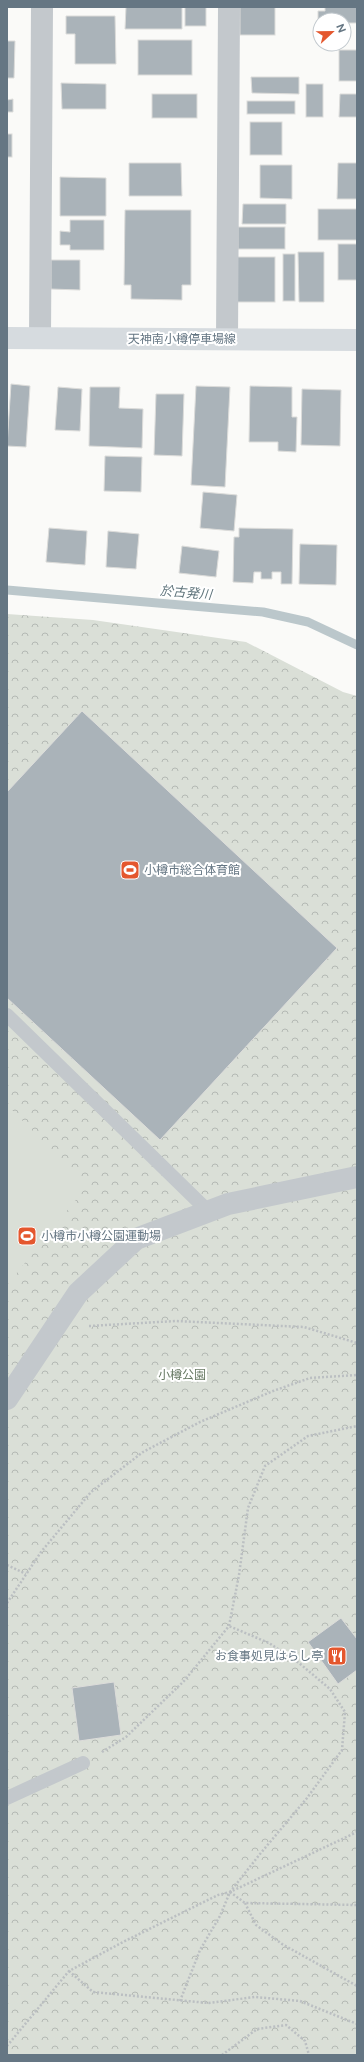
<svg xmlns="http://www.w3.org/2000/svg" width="364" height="2062" font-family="Figtree,'Noto Sans JP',sans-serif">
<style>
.park{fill:url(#park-crowns)}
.pitch{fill:#dadfd7}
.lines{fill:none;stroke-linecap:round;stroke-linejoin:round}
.stream{stroke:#bbc7cb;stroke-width:9}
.building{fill:#aab3b9;stroke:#dcdcda}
.path{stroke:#bbbfc2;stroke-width:2.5;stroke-dasharray:2 2;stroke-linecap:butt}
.lane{stroke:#c3c8cc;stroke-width:14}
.street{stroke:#c3c8cc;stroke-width:22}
.secondary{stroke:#d6dbdf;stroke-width:22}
.labels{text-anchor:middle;stroke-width:4;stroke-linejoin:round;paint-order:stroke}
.street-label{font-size:12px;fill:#657683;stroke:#fff}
.poi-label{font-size:12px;fill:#657683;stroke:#fff;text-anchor:start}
.park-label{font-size:12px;fill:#687a64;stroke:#fff}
.water-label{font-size:13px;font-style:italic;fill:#60757c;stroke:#fff}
</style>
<defs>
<pattern id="park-crowns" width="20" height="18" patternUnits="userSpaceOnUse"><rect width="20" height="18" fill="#dadfd7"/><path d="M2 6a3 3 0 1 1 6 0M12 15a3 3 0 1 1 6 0" fill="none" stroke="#b4b9b4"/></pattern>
</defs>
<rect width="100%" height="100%" fill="#fafaf8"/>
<path class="park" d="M7 614 93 620 246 642 343 692 357 696V2055H7Z"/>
<path class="pitch" d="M7 1105 87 1186 7 1285Z"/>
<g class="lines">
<path class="stream" d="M7 590 263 612 308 622 357 645"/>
</g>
<g class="building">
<path d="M126 7H182V29H125Z"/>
<rect x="185" y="7" width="21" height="19"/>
<rect x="240" y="7" width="35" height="28"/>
<path d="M325 7H357V23H344V20H320V36H318V11H325Z"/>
<path d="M66 16H115L116 64H75V34H66Z"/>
<rect x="138" y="40" width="54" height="35"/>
<path d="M7 41H15L14 78H7Z"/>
<rect x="339" y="50" width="18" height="31"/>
<path d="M251 77H299V94L252 93Z"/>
<path d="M61 83 106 84V109H62Z"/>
<rect x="306" y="84" width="17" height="33"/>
<rect x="152" y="94" width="45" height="24"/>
<path d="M340 94H357V117H339Z"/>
<path d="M13 99V112H7V100Z"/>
<rect x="247" y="101" width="48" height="13"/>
<rect x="250" y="122" width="32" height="33"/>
<rect x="7" y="134" width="5" height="23"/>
<path d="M129 163H181L182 196H129Z"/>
<path d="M338 163H357V199H337Z"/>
<path d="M260 165H292V199L260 198Z"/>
<path d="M60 177 106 178V216H60Z"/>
<path d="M243 204H286V224H242Z"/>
<rect x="318" y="209" width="39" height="31"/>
<path d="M125 210H191V285H182V300L131 299V285H124Z"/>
<path d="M70 220H104V250H70V245H60V231L70 232Z"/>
<rect x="238" y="227" width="47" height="22"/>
<rect x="338" y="244" width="19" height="36"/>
<path d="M298 252H324V302H299Z"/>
<rect x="283" y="254" width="12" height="47"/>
<rect x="236" y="257" width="39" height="45"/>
<path d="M51 260H80V290L51 289Z"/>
<path d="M11 384 30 386 26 447 7 446Z"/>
<path d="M196 386 230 387 225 487 191 485Z"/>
<path d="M250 386 292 387V417H297L296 452 278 451V442H249Z"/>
<path d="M58 387 82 389 80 431 55 430Z"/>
<path d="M90 387H120L119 408 143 409 142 448 89 446Z"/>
<path d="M302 389 341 390 340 446 301 445Z"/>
<path d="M156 394H184L182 456 154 455Z"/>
<path d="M105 456 142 457 141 492 104 491Z"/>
<path d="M203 492 237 495 234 531 200 528Z"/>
<path d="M49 528 87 531 85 565 46 562Z"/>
<path d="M239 528 293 529 292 584H281V572H272V579H261V572H254L253 583 233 582 234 537H239Z"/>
<path d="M108 531 139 534 136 569 106 567Z"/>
<path d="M300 544 337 545 336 585 299 584Z"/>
<path d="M182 546 219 551 216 577 179 573Z"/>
<path d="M82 711 337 948 160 1140 7 998V792Z"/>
<path d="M341 1618 357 1639V1670L338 1684 308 1642Z"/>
<path d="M114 1682 121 1735 79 1741 72 1688Z"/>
</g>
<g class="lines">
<g class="path">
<path d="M89 1326 176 1321 304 1327 357 1343"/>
<path d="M7 1565 26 1574"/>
<path d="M7 1603 41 1552 91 1492 143 1452 200 1422 273 1391 310 1378 357 1375"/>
<path d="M102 1752 126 1737 184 1681 229 1626 239 1575 248 1508 265 1466 308 1436 357 1426"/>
<path d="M230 1892 245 1903 357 1905"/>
<path d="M245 1903 256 1925 282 1944 357 1986"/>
<path d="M69 1971 93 1992 208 2003 255 1997 300 2001 357 2024"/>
<path d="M180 2001 200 1950 220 1916 230 1892 260 1854 307 1798 342 1750 345 1712 330 1689 299 1663 269 1643 229 1626"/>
<path d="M7 2046 69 1971 123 1942 218 1895 230 1892 357 1832"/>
<path d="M222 2055 257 2029 286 2025 305 2041 309 2055"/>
</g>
<g class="lane">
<path d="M7 1015 208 1211"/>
<path d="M7 1798 83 1763"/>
</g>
<g class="street">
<path d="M40 338 42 7"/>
<path d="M227 339 229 7"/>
<path d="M7 1399 78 1293 136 1239 228 1204 357 1177"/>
</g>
<path class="secondary" d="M7 338 357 340"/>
</g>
<defs>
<g id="stadium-square" transform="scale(1)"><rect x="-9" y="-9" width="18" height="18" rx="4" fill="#e4572e" stroke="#fff"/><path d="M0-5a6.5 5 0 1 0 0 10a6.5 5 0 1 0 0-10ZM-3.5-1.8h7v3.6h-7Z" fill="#fff"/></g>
<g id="restaurant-square" transform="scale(1)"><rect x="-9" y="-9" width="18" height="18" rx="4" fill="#e4572e" stroke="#fff"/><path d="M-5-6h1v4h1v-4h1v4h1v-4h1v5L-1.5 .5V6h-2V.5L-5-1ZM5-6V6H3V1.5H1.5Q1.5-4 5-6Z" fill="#fff"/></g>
</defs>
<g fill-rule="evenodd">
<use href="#stadium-square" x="130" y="870"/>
<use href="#stadium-square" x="27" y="1236"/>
<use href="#restaurant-square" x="337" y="1656"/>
</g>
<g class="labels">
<g class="street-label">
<text x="182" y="343">天神南小樽停車場線</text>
</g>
<g class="poi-label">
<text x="144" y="874">小樽市総合体育館</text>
<text x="41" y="1240">小樽市小樽公園運動場</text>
<text x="323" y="1660" text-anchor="end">お食事処見はらし亭</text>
</g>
<g class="park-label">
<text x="182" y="1379">小樽公園</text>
</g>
<g class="water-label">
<text transform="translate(186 592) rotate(5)" y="5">於古発川</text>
</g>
</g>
<rect width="364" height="2062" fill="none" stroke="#657683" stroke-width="16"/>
<g transform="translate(332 32) rotate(68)"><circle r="19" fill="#ffffff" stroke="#c1c8cd"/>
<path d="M0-3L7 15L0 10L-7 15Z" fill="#e4572e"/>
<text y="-6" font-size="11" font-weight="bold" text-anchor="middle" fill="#657683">N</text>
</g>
</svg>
